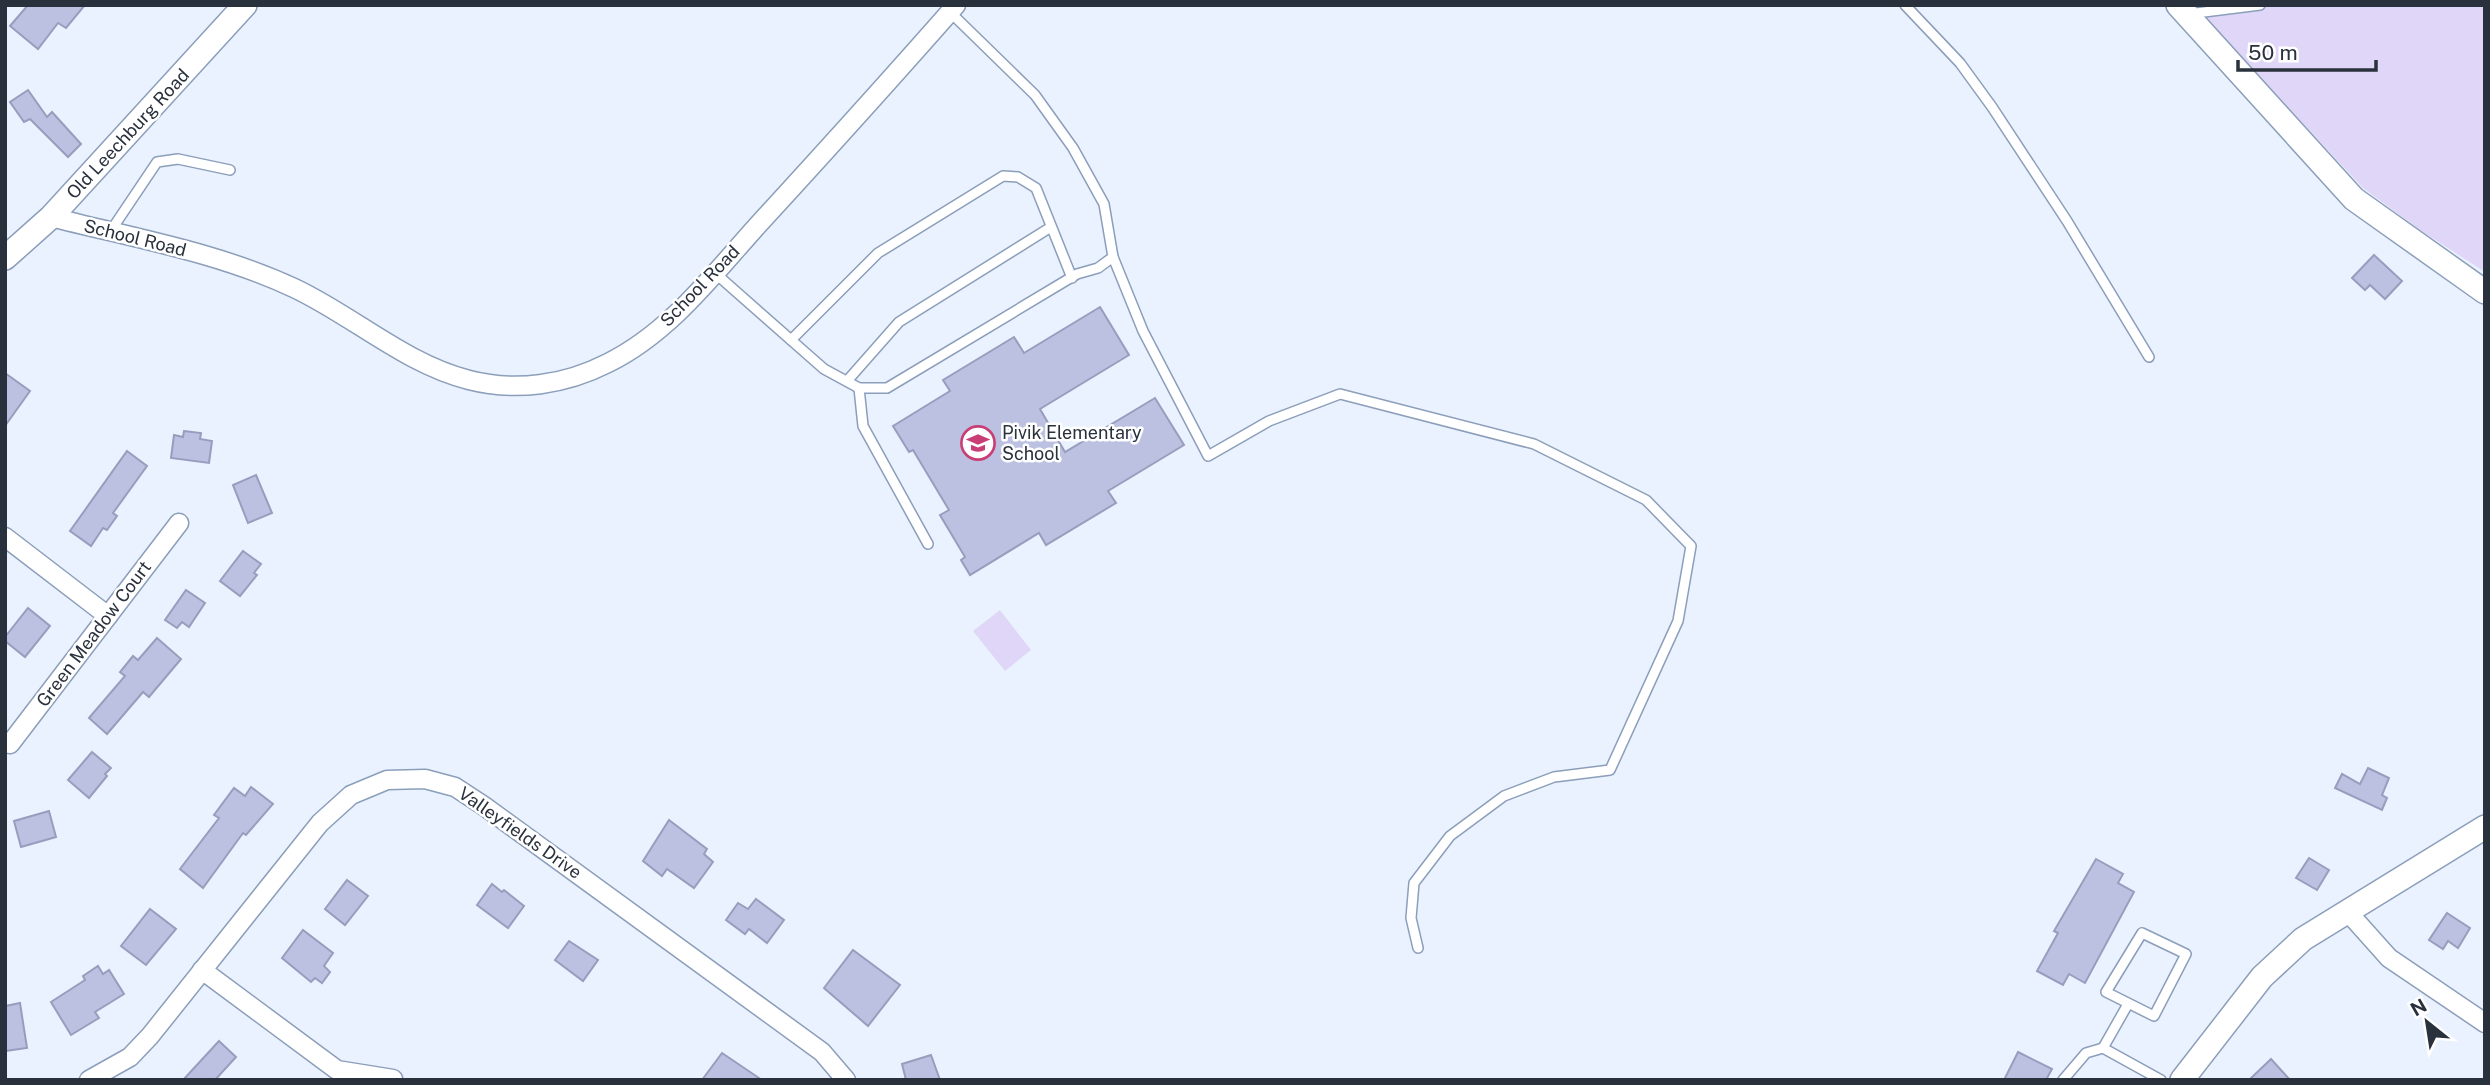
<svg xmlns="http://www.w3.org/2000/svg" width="2490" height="1085" font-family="'Public Sans',sans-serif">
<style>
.green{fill:#e0d6f7}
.building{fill:#bcc1e2;stroke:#989dbd;stroke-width:2}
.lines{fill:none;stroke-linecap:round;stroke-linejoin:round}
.service-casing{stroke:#8b9eba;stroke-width:12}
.minor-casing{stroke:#8b9eba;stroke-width:21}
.tertiary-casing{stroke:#8b9eba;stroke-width:26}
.service{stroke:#fff;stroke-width:9}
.minor{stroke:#fff;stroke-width:18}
.tertiary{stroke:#fff;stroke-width:23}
.labels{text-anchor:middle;stroke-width:5;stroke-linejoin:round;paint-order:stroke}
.street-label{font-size:18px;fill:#29313d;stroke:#fff}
.poi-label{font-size:18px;fill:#29313d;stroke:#fff;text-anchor:start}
</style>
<rect width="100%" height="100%" fill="#eaf2ff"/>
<g class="green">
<path d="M2193 5H2485V272L2420 230 2363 188Z"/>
<path d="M1000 610 1031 650 1005 671 973 631Z"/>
</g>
<g class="building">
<path d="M28 5H85L66 28 58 23 38 49 10 26Z"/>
<path d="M28 90 47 117 52 112 81 144 68 157 30 119 24 122 10 102Z"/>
<path d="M2374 255 2402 281 2385 299 2370 285 2365 290 2352 278Z"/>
<path d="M1100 307 1129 355 1040 409 1065 452 1155 398 1184 445 1108 491 1116 503 1046 545 1039 533 970 575 961 560 965 557 940 515 949 510 913 450 909 452 893 426 950 391 943 380 1014 337 1024 353Z"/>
<path d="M5 373 30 391 5 426Z"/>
<path d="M184 431 201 433 200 439 212 441 209 463 171 458 174 435 183 437Z"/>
<path d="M127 451 147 466 113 513 117 516 107 530 103 528 91 546 70 531Z"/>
<path d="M256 475 272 513 248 523 233 485Z"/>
<path d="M243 551 261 564 254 573 257 575 240 596 220 581Z"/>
<path d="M186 590 205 603 189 627 182 622 177 628 165 620Z"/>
<path d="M28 608 50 626 25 657 5 641V637Z"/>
<path d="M157 638 181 659 149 697 143 692 107 734 89 718 125 676 120 672 133 656 138 660Z"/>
<path d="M92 752 111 768 105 774 107 776 89 798 68 780Z"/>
<path d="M2368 768 2389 778 2382 795 2387 798 2382 810 2335 788 2342 774 2360 784Z"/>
<path d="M251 787 273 804 246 835 243 833 203 888 180 869 219 818 214 815 234 788 245 796Z"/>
<path d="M49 811 56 837 21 847 14 821Z"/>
<path d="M669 820 707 849 704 854 713 862 694 888 667 869 662 876 643 861Z"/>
<path d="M2309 858 2329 870 2317 890 2296 878Z"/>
<path d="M2096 859 2123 874 2118 883 2134 892 2085 983 2069 974 2063 985 2037 971 2058 933 2054 931Z"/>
<path d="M347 880 368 896 345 925 325 909Z"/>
<path d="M492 884 502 892 504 890 524 906 508 928 477 905Z"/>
<path d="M756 899 784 920 767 943 749 929 745 934 726 920 738 903 748 909Z"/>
<path d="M150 909 176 929 146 965 121 946Z"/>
<path d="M2447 913 2470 928 2458 948 2448 941 2443 949 2429 940Z"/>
<path d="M303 930 333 953 324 966 330 972 322 983 315 978 311 982 282 958Z"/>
<path d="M569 941 598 960 583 981 555 960Z"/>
<path d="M853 950 900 985 868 1026 824 988Z"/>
<path d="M98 966 103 974 109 970 124 994 95 1012 99 1018 71 1035 51 1002 85 980 83 976Z"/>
<path d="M20 1003 27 1048 5 1051V1006Z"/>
<path d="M219 1041 236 1057 215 1080H183Z"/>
<path d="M2018 1052 2052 1069 2046 1080H2004Z"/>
<path d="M722 1053 762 1080H702Z"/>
<path d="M931 1055 940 1080H906L902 1064Z"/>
<path d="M2271 1059 2290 1080H2249Z"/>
</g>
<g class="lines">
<g class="service-casing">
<g id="service">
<path d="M1905 5 1960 63 1992 107 2067 221 2149 357"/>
<path d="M2188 14 2260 5"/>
<path d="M110 232 157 162 178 159 230 170"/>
<path d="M1113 257 1143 331 1208 456 1269 421 1340 394 1534 444 1646 500 1691 546 1678 621 1610 770 1554 777 1504 796 1450 836 1414 883 1411 918 1418 948"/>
<path d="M715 273 824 369 859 388H887L1077 274 1098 268 1113 257 1104 204 1073 148 1035 95 950 12"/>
<path d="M791 340 878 253 1003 176 1018 177 1036 188 1072 278"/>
<path d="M847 381 899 322 1051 227"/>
<path d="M859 388 863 426 928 544"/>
<path d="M2142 933 2186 954 2154 1016 2106 992Z"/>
<path d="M2103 1048 2128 1004"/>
<path d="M2063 1080 2086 1053 2103 1048 2161 1080"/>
</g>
</g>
<g class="minor-casing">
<g id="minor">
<path d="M51 217C133 238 217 252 294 288 352 315 405 364 469 380 516 392 565 385 608 363 669 333 712 276 757 226 824 153 890 80 956 5"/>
<path d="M5 537 108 616"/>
<path d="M10 744 179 523"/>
<path d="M2347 911 2389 958 2485 1023"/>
<path d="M202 970 337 1070 393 1079"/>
<path d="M89 1080 130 1057 150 1036 320 823 351 795 387 780 425 779 455 787 484 806 822 1052 846 1080"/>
</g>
</g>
<g class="tertiary-casing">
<g id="tertiary">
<path d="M2178 5 2354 199 2485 292"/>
<path d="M5 258 51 217 245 5"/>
<path d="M2182 1080 2262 977 2303 939 2485 827"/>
</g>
</g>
<use href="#service" class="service"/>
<use href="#minor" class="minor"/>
<use href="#tertiary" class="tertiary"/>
</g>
<defs>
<g id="school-ring" transform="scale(1.75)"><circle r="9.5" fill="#fff" stroke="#c83e75" stroke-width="1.5"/><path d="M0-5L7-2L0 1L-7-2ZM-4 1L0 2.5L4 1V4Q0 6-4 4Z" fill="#c83e75"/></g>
</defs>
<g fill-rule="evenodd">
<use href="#school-ring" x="978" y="443"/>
</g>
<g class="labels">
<g class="street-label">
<text transform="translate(128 134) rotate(-47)" y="6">Old Leechburg Road</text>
<text transform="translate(135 238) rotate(14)" y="6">School Road</text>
<text transform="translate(700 286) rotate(-46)" y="6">School Road</text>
<text transform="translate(94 634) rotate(-53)" y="6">Green Meadow Court</text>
<text transform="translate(520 833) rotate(35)" y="6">Valleyfields Drive</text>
</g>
<g class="poi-label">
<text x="1002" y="439">Pivik Elementary<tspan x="1002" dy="21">School</tspan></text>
</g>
</g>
<rect width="2490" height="1085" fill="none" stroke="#29313d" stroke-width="14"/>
<g transform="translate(2427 1022) rotate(330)" stroke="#ffffff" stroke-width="5" paint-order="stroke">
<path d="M0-5L12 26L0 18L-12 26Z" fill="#29313d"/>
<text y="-10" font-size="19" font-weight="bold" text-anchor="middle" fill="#29313d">N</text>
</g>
<path d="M2238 60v10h138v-10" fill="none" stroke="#29313d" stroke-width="3.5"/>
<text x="2248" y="60" font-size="21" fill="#29313d" stroke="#ffffff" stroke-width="5" paint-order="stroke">50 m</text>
</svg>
